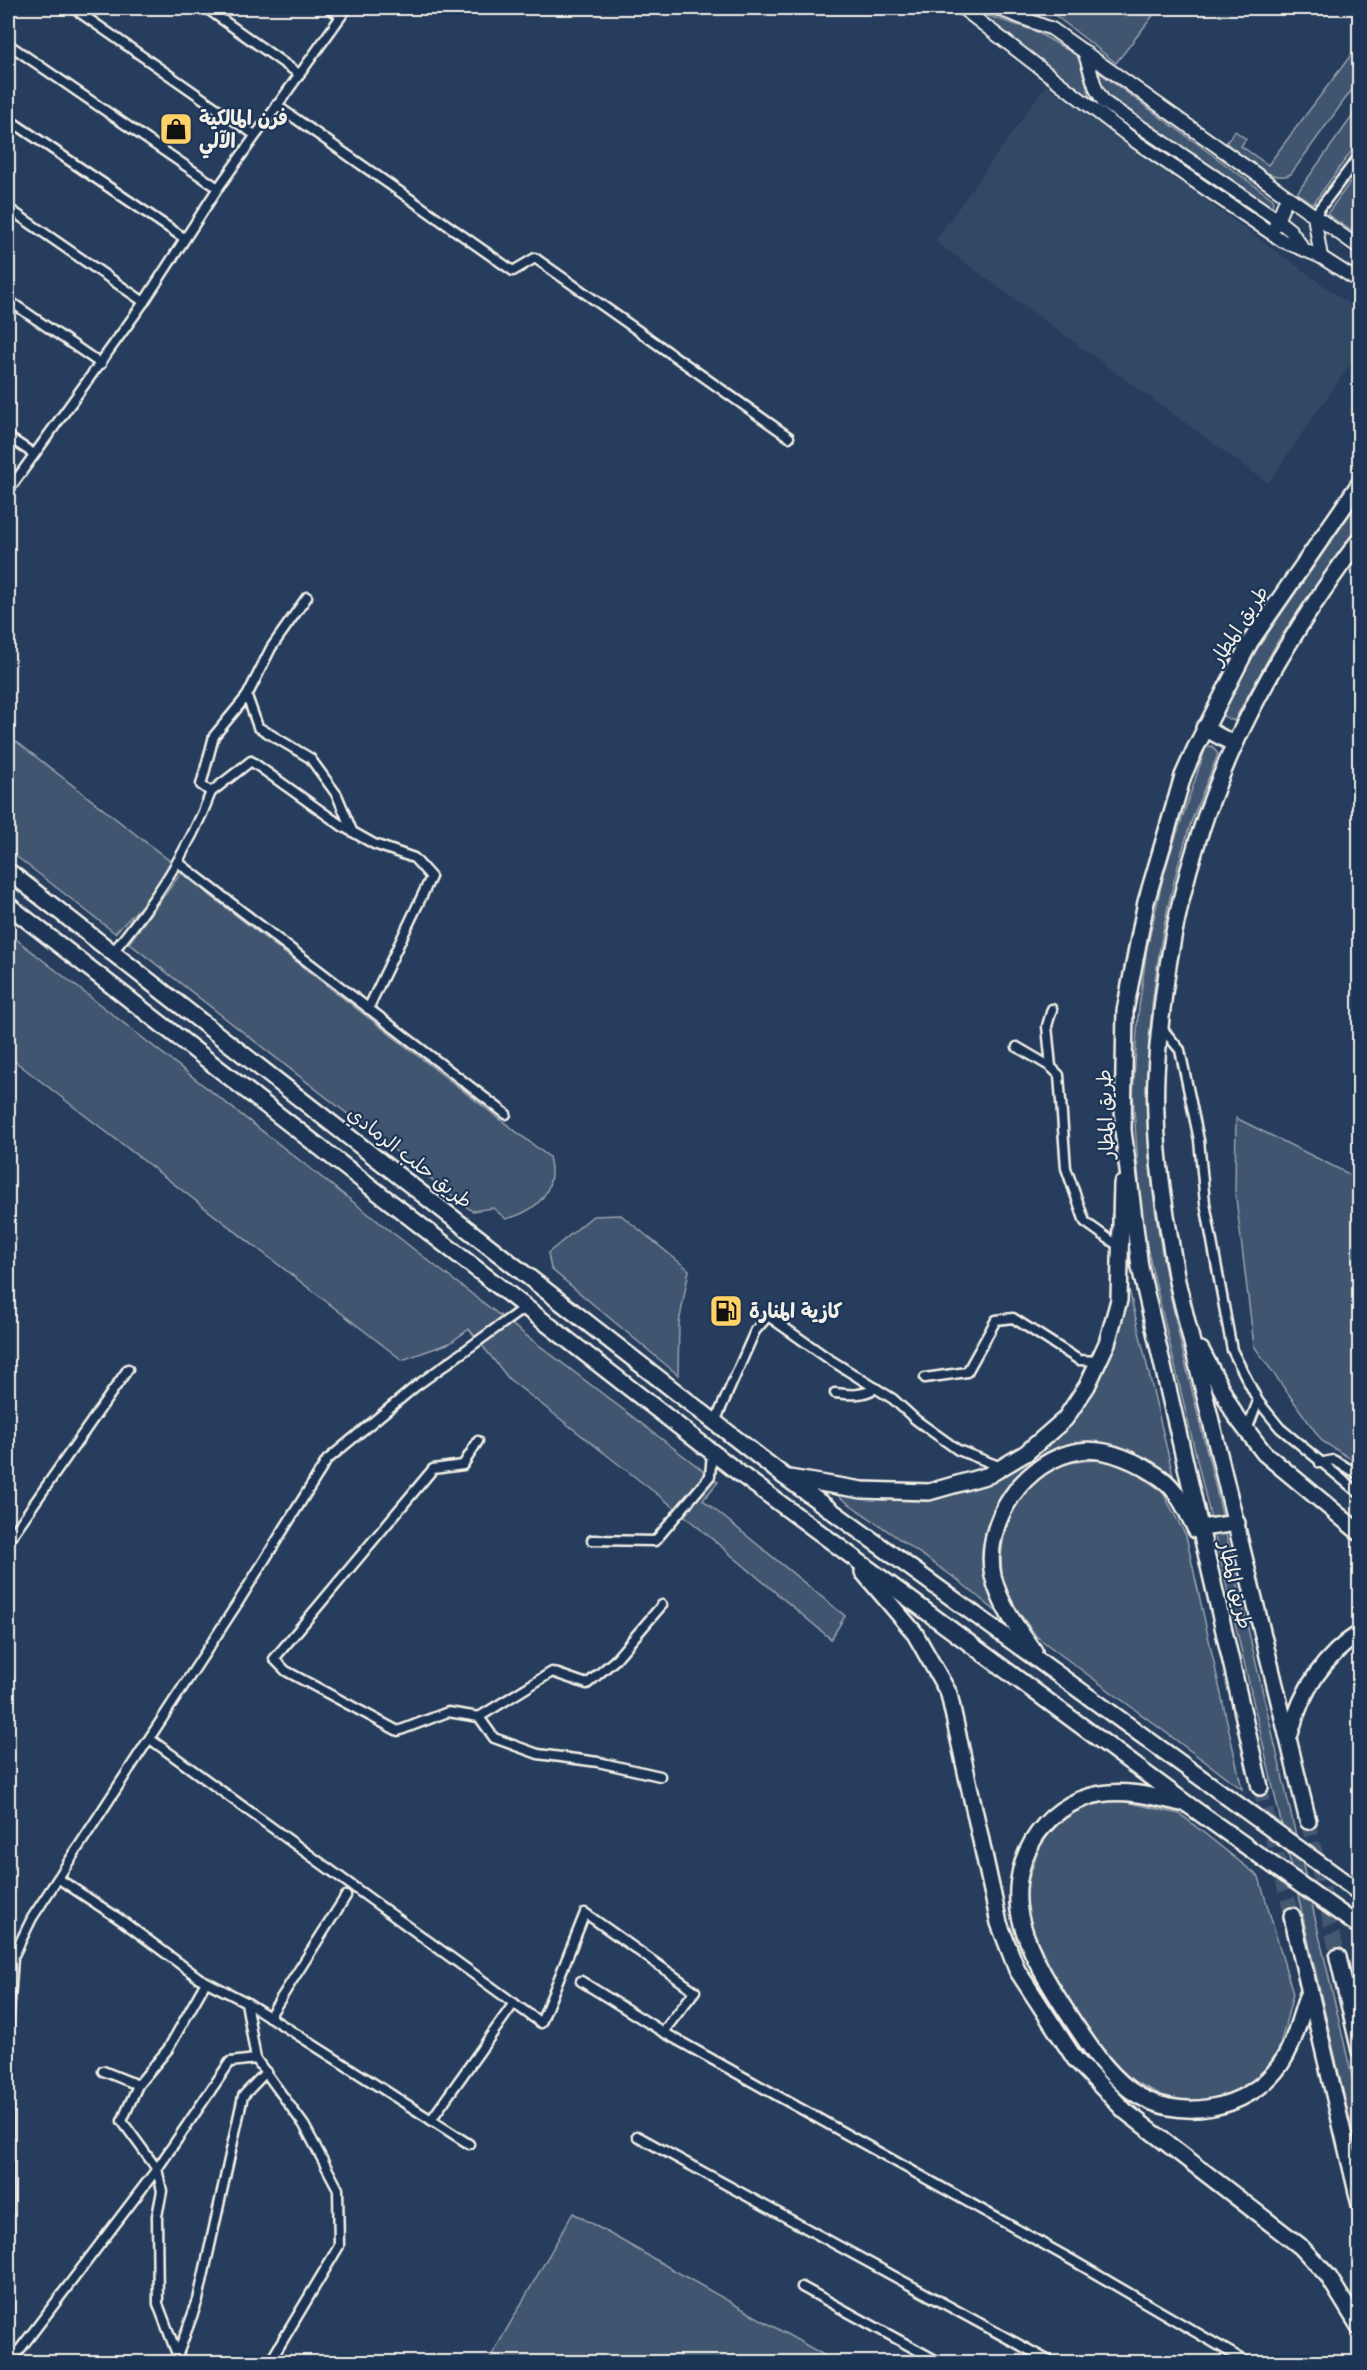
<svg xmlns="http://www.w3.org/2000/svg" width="1367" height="2370" font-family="'Balsamiq Sans','Playpen Sans Arabic',sans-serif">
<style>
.built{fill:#334966}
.green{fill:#40546f;stroke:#9aa2ac;stroke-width:1.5}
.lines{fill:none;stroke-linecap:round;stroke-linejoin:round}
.highway-tunnel{stroke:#455872;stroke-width:15;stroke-dasharray:15 8;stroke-linecap:butt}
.street-casing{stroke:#f4f1e8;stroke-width:13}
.secondary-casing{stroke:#f4f1e8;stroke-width:16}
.highway-casing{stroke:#f4f1e8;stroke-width:20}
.street{stroke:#1d3557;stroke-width:8}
.secondary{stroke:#1d3557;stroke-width:12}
.highway{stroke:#1d3557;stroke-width:15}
.labels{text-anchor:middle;stroke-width:4.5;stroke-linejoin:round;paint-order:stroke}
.poi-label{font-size:20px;font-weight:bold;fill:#f4f1e8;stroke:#1d3557;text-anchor:start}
.street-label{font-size:20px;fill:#f4f1e8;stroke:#1d3557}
</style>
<rect width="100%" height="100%" fill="#263d5d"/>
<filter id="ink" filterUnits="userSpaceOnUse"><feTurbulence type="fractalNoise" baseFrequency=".0167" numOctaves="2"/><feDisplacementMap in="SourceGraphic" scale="12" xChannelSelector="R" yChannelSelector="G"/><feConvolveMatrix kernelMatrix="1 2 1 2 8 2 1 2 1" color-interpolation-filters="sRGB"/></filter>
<g filter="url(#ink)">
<path class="built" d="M1046 85 1359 311V351L1268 483 935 241Z"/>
<g class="green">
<path d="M1046 8H1159L1116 63Z"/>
<path d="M977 12 1035 31 1078 56 1090 98Z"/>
<path d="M1360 43 1359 80 1291 174C1270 185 1243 155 1226 143L1235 131 1246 139 1241 146 1268 165Z"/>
<path d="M1097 71 1273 199 1272 210 1108 97 1101 87Z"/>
<path d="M1359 107V141L1313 204 1297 193Z"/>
<path d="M1359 170V236L1327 214Z"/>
<path d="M1359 501V525L1278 641 1234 721 1221 715 1253 655Z"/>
<path d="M8 735 175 865 159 888 115 933 8 850Z"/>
<path d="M1212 746 1218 754C1208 781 1195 808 1187 835 1162 915 1149 1002 1147 1085 1144 1228 1190 1376 1222 1514L1218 1518 1213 1519 1210 1515 1142 1226 1133 1095 1138 1015 1147 948 1165 869 1206 747Z"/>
<path d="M181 873 549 1157C558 1191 537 1211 506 1219L493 1208 472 1211 129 943Z"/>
<path d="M8 933 443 1272 718 1482 703 1500 845 1616 831 1639 680 1512 509 1379 469 1329 450 1343 402 1360 8 1056Z"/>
<path d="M1236 1118 1359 1179V1464L1322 1441 1254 1346 1235 1190Z"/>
<path d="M621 1215 689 1270 679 1323 678 1375 551 1269 548 1253 593 1216Z"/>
<path d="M1128 1285 1173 1475C1146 1456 1113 1439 1079 1442 1028 1447 980 1510 982 1560 983 1579 991 1596 998 1613L959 1581 828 1489C918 1509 997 1499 1062 1427 1078 1409 1094 1391 1104 1368 1115 1341 1121 1313 1128 1285Z"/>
<path d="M1098 1460 1124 1465 1162 1491 1186 1536 1242 1789 1037 1637C1026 1621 1011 1605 1005 1586 992 1546 1014 1488 1052 1469 1066 1462 1083 1461 1098 1460Z"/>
<path d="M1216 1532 1226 1534 1359 2107V2160L1215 1536Z"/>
<path d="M1117 1800 1180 1814 1259 1877 1293 1994 1279 2049 1266 2070 1252 2085 1234 2094 1188 2102 1162 2095 1131 2080 1114 2063 1087 2028 1042 1957 1029 1920 1025 1890 1042 1839 1058 1820 1070 1814 1093 1805Z"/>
<path d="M573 2213 836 2362H488Z"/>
</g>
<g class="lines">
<g class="highway-tunnel">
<path d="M1260 1787 1292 1916"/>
<path d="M1308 1821 1338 1957"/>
</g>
<g class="street-casing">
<g id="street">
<path d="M73 8 255 135"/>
<path d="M206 8 299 74"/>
<path d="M329 8 341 16"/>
<path d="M8 11 10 8"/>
<path d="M8 44 218 188"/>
<path d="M276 105 513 271 535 258 789 437"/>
<path d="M8 119 184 238"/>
<path d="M8 208 144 302"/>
<path d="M1314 216 1360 155"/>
<path d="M8 300 101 364"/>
<path d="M8 437 34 454"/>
<path d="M8 491 144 302 218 188 347 8"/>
<path d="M247 696 258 727 310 758 337 795 352 831"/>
<path d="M211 792 251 761 342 826 374 844 414 858 431 877 368 1009"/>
<path d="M179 863 506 1114"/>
<path d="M112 953C153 903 188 853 211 792L201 785 214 736 247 696 271 648 307 597"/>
<path d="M1161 1027 1180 1050 1199 1140 1205 1203 1232 1350 1258 1401 1280 1428 1360 1494"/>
<path d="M1017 1047 1051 1067 1059 1075 1066 1168 1085 1222 1120 1247"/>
<path d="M1051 1067 1047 1026 1052 1009"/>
<path d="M925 1378 967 1372 996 1320 1013 1318 1079 1360 1098 1361"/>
<path d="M835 1393C851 1395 862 1396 876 1388"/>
<path d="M715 1422 755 1331 768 1316 829 1359 893 1399 916 1420 958 1450 1001 1467"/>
<path d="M1247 1430 1258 1401"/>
<path d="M478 1441 463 1465 433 1469 274 1659 286 1671 398 1731 448 1712 479 1717 552 1672 587 1684 614 1661 662 1605"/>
<path d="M1320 1463 1333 1460 1360 1475"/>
<path d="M592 1540 655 1541 710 1476 712 1453"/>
<path d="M8 1541 128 1369"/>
<path d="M479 1717 494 1738 538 1754 598 1762 660 1776"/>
<path d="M150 1739 541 2023 585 1913 695 1991 663 2032 581 1981"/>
<path d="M59 1879 121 1920 199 1978 246 2002 256 2059 304 2125 338 2189 339 2246 270 2362"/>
<path d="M246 2002 469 2144"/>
<path d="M269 2017 346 1896"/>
<path d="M663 2032 1072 2260 1247 2362"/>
<path d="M103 2071 138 2085 122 2121 157 2169 162 2191 157 2216 158 2304 178 2357 183 2362"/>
<path d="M138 2085 168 2049 206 1982"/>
<path d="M431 2120 514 2003"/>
<path d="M637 2136 1051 2362"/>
<path d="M802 2287 939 2362"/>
<path d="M11 2361 157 2169 230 2062 256 2059"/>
<path d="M8 2362V2029L13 1957 32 1918 237 1604 327 1460 416 1386 524 1308"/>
<path d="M175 2362 198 2300 243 2096 266 2072"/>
</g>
</g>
<g class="secondary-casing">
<g id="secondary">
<path d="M962 8 1135 141 1283 241 1321 257 1360 282"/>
<path d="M996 8 1052 29 1360 248"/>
<path d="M1084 51 1096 89 1104 102 1271 215 1290 230 1303 248"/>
<path d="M1314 216 1321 257"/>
<path d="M1275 226 1287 197"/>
</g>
</g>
<g class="highway-casing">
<g id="highway">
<path d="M1204 728 1234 744"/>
<path d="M8 871 785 1477 1360 1893"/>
<path d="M8 905 739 1473 1187 1804 1360 1927"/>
<path d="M1201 1350 1235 1415 1264 1453 1360 1533"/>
<path d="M789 1478 862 1490 929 1492 989 1475 1026 1453 1065 1419 1087 1386 1107 1343 1119 1300 1122 1184"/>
<path d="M1201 1528 1237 1523"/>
<path d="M863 1572 914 1632 949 1694 999 1923 1017 1970 1075 2059 1125 2111 1300 2246 1328 2276 1360 2328"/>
<path d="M1034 1651C1017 1628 1000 1605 993 1576 982 1522 1025 1459 1080 1451 1107 1447 1140 1463 1161 1478 1178 1490 1187 1512 1196 1530"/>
<path d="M1290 1734C1301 1692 1322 1657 1360 1633"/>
<path d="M1260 1787 1140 1267 1123 1130 1125 1011 1146 902 1183 776 1195 749 1250 642 1360 483"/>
<path d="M1181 1803C1155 1797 1127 1789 1100 1794 1041 1804 1005 1867 1022 1924 1031 1957 1052 1989 1070 2017 1087 2043 1105 2071 1130 2090 1176 2124 1248 2111 1280 2065 1294 2046 1300 2016 1308 1994"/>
<path d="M1308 1821 1177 1281C1168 1227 1157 1170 1156 1115 1154 1074 1159 1033 1164 993 1187 816 1254 681 1360 539"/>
<path d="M1292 1916 1360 2205"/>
<path d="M1338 1957 1360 2051"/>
</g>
</g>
<use href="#street" class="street"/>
<use href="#secondary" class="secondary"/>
<use href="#highway" class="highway"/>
</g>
</g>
<defs>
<g id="shop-square" transform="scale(1.725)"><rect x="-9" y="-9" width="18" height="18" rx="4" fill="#ffd166" stroke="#1d3557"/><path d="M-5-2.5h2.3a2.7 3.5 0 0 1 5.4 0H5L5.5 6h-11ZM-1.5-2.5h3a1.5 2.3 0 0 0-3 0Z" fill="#111"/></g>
<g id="fuel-square" transform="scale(1.725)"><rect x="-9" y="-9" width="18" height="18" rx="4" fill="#ffd166" stroke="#1d3557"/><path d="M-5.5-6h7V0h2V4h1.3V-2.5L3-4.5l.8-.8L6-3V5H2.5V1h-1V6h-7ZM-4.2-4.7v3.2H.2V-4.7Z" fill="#111"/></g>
</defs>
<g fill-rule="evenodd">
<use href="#shop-square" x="176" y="129"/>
<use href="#fuel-square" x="726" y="1311"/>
</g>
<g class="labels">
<g class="poi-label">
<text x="199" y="125">فرن المالكية<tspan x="199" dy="23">الآلي</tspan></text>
<text x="749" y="1318">كازية المنارة</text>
</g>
<g class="street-label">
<text transform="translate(1239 625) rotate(-57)" y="7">طريق المطار</text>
<text transform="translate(1105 1114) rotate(-92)" y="7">طريق المطار</text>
<text transform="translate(410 1157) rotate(38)" y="7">طريق حلب الرمادي</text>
<text transform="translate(1236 1585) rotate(77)" y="7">طريق المطار</text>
</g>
</g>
<rect width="1367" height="2370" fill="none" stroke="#1d3557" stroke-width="30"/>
<rect x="15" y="15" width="1337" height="2340" fill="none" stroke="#f4f1e8" stroke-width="2" filter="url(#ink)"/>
</svg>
